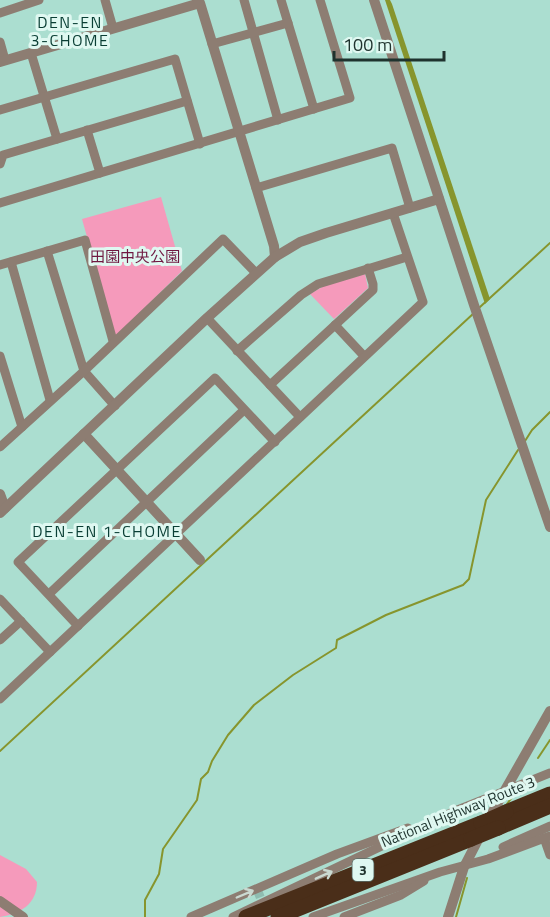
<svg xmlns="http://www.w3.org/2000/svg" width="550" height="917" font-family="'Titillium Web','Noto Sans JP',sans-serif">
<style>
.green{fill:#f59abb}
.water{fill:#87952d}
.lines{fill:none;stroke-linecap:round;stroke-linejoin:round}
.stream{stroke:#87952d;stroke-width:2}
.minor-tunnel{stroke:#8fbcb0;stroke-width:9;stroke-dasharray:9 4.5;stroke-linecap:butt}
.minor{stroke:#8d7d72;stroke-width:9}
.tertiary{stroke:#8d7d72;stroke-width:10}
.trunk{stroke:#4a2e19;stroke-width:15}
.trunk-bridge{stroke:#4a2e19;stroke-width:15}
.oneway{stroke:#cad9d1}
.labels{text-anchor:middle;stroke-width:6;stroke-linejoin:round;paint-order:stroke}
.shield{fill:#dff8f1;stroke:#596e68;stroke-width:1.5}
.shield-label{font-size:14px;font-weight:bold;fill:#1f332e}
.park-label{font-size:15px;fill:#6f1841;stroke:#dff8f1}
.street-label{font-size:15px;fill:#1f332e;stroke:#dff8f1}
.neighbourhood-label{font-size:16px;letter-spacing:1.5px;fill:#093e34;stroke:#dff8f1}
</style>
<rect width="100%" height="100%" fill="#abded0"/>
<g class="green">
<path d="M161 197 182 271 115 337 82 219Z"/>
<path d="M365 274 368 288 334 319 310 294 324 286Z"/>
<path d="M0 855 26 869 37 882C37 904 20 914 0 917Z"/>
</g>
<path class="water" d="M385 0H390L392 4 490 299 485 304Z"/>
<g class="lines">
<g class="stream">
<path d="M480 307 550 243"/>
<path d="M525 441 532 430 550 412"/>
<path d="M0 751 474 313"/>
<path d="M538 758 550 740"/>
<path d="M507 804 516 792"/>
<path d="M145 917V900L159 874 163 849 197 800 201 779 208 772 212 761 228 735 254 705 293 675 336 648 337 640 386 615 463 585 469 579 486 500 518 450"/>
<path d="M456 917 467 878"/>
</g>
<path class="minor-tunnel" d="M257 889 268 917"/>
<g class="minor">
<path d="M105 0 113 28"/>
<path d="M244 0 278 120"/>
<path d="M281 0 314 109"/>
<path d="M0 13 39 0"/>
<path d="M0 42 5 60"/>
<path d="M212 44 288 23"/>
<path d="M31 53 57 139"/>
<path d="M0 110 175 59 200 144"/>
<path d="M87 130 100 173"/>
<path d="M0 164 3 155 187 101"/>
<path d="M256 188 392 148 410 208"/>
<path d="M0 203 350 98 320 0"/>
<path d="M47 251 84 371 115 406"/>
<path d="M11 262 50 400"/>
<path d="M0 265 85 240 113 341"/>
<path d="M207 318 300 417"/>
<path d="M335 325 364 356"/>
<path d="M237 351 301 295 318 284 407 257"/>
<path d="M0 356 22 427"/>
<path d="M270 385 373 290V284L368 268"/>
<path d="M0 447 84 371 223 239 256 273"/>
<path d="M49 594 244 410"/>
<path d="M0 599 50 652"/>
<path d="M78 626 18 562 215 378 275 442"/>
<path d="M0 640 21 621"/>
<path d="M0 699 423 302 393 213"/>
<path d="M544 838 550 855"/>
<path d="M503 847 550 826"/>
<path d="M191 917 337 854 408 828"/>
<path d="M233 917 455 811 550 773"/>
<path d="M313 917 440 872 488 859 550 836"/>
<path d="M344 917 401 895 424 881"/>
</g>
<g class="tertiary">
<path d="M374 0 474 305 550 527"/>
<path d="M0 62 200 3 274 246 275 257"/>
<path d="M84 434 200 560"/>
<path d="M0 494 5 508"/>
<path d="M0 513 207 318 275 257 300 242 326 233 439 199"/>
<path d="M488 820 550 711"/>
<path d="M0 901 23 917"/>
<path d="M448 917 464 867 481 834"/>
</g>
<g class="trunk">
<path d="M506 812 550 794"/>
<path d="M498 828 550 806"/>
<path d="M246 917 481 823"/>
<path d="M278 917 471 839"/>
</g>
<g class="trunk-bridge">
<path d="M481 823 506 812"/>
<path d="M471 839 498 828"/>
</g>
</g>
<defs><path id="oneway-shaft" d="M-6 0H5M1.5-3L5.5 0L1.5 3" fill="none" stroke-width="1.6" stroke-linecap="round" stroke-linejoin="round" transform="scale(1.5)"/></defs>
<g class="oneway">
<use href="#oneway-shaft" transform="translate(324 875) rotate(-24)"/>
<use href="#oneway-shaft" transform="translate(245 894) rotate(-23)"/>
</g>
<g class="labels">
<rect class="shield" x="352.5" y="859" width="21" height="22" rx="4.5"/>
<g class="shield-label">
<text x="363" y="875">3</text>
</g>
<g class="park-label">
<text x="135" y="262">田園中央公園</text>
</g>
<g class="street-label">
<text transform="translate(458 812) rotate(-22)" y="5">National Highway Route 3</text>
</g>
<g class="neighbourhood-label">
<text x="70" y="28">DEN-EN<tspan x="70" dy="18">3-CHOME</tspan></text>
<text x="107" y="537">DEN-EN 1-CHOME</text>
</g>
</g>
<path d="M334 51v9h110v-9" fill="none" stroke="#1f332e" stroke-width="3"/>
<text x="343" y="51" font-size="18" fill="#1f332e" stroke="#dff8f1" stroke-width="4.5" paint-order="stroke">100 m</text>
</svg>
